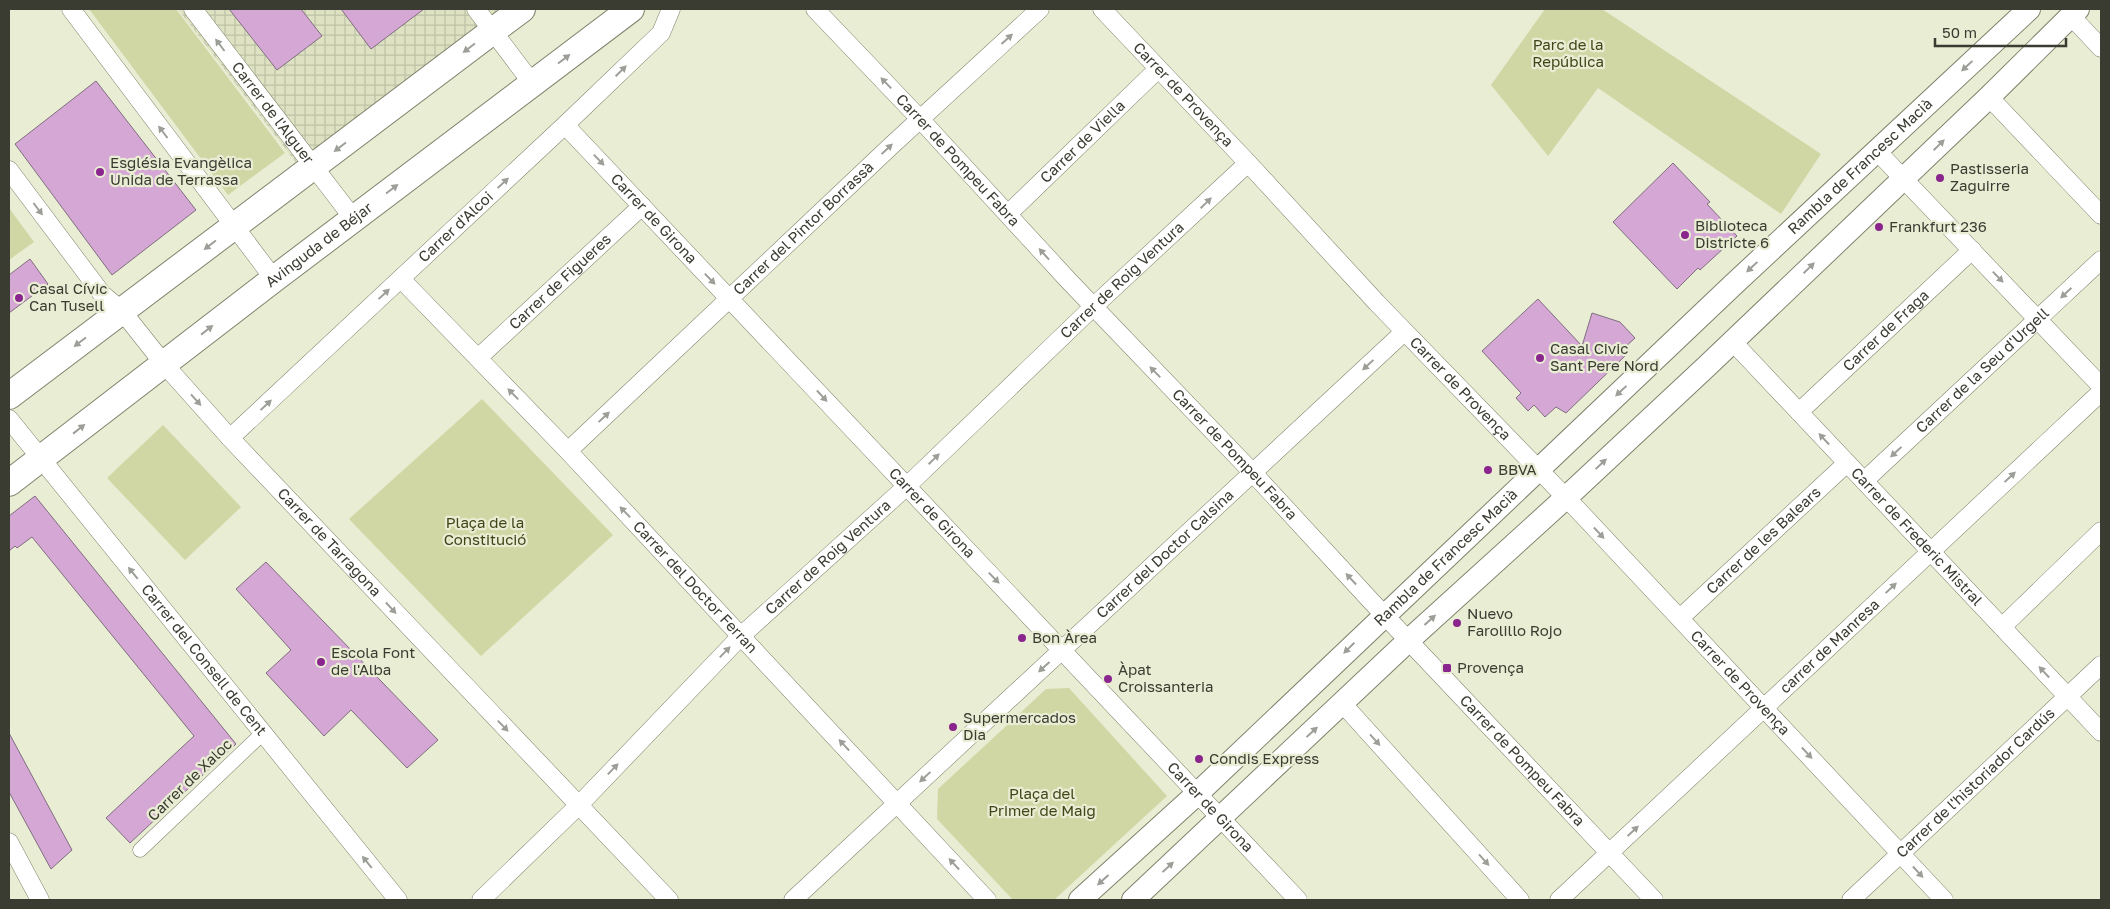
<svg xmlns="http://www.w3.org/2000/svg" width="2110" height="909" font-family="'Golos Text',sans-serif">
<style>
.industrial{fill:url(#industrial-grid)}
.green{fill:#d1d7a4}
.building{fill:#d5a7d5;stroke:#7f6e7e}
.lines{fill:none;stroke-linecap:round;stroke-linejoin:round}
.pedestrian-casing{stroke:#80826c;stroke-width:15}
.minor-casing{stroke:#80826c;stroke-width:19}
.tertiary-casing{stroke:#80826c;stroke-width:24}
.secondary-casing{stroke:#80826c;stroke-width:28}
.pedestrian{stroke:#fff;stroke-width:14}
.minor{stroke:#fff;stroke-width:18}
.tertiary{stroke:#fff;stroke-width:22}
.secondary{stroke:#fff;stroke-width:26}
.oneway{fill:#9c9e98}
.poi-dot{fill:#89258d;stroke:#e9edd4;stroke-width:2}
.labels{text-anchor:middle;stroke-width:4.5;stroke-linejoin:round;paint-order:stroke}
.park-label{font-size:15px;fill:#414517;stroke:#e9edd4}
.street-label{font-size:15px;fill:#3a3c32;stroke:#e9edd4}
.poi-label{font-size:15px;fill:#3a3c32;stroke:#e9edd4;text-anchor:start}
</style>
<defs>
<pattern id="industrial-grid" width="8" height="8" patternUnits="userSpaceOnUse" patternTransform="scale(1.25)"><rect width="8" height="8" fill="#dee2c2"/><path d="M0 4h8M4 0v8" fill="none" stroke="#bfc3a7"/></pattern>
</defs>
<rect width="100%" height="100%" fill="#e9edd4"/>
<path class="industrial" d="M178 9H520L307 177Z"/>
<g class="green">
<path d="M89 9H176L285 153 228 195Z"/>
<path d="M1545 9H1602L1821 154 1781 214 1598 88 1548 156 1491 85Z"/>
<path d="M9 208 34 242 9 260Z"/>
<path d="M482 399 613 535 481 656 349 519Z"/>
<path d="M163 425 241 507 185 560 107 478Z"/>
<path d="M1069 688 1167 796 1054 900H1013L937 819 938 789 1046 689Z"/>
</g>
<g class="building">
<path d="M229 9H301L322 36 277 70Z"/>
<path d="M341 9H424L371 49Z"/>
<path d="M96 81 196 210 112 275 15 144Z"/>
<path d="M1673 163 1710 202 1707 204 1737 236 1700 270 1698 268 1677 289 1613 222Z"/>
<path d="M30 259 48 284 9 313V275Z"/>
<path d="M1538 299 1582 346 1592 313 1620 322 1635 338 1623 349 1627 354 1566 413 1556 407 1545 417 1534 405 1528 411 1516 398 1521 393 1482 351Z"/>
<path d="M35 496 236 744 130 843 106 818 194 736 32 537 17 548 15 546 9 551V516Z"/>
<path d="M266 562 438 740 407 768 351 710 324 736 266 673 291 650 236 589Z"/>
<path d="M9 733 72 850 51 869 9 792Z"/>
</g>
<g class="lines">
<g class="pedestrian-casing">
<path id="pedestrian" d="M140 850 263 733"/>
</g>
<g class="minor-casing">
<g id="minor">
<path d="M71 9 274 279"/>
<path id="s1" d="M193 9 353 218"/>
<path d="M476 9 532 83"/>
<path id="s2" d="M815 9 920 119 1068 280 1253 473 1371 601 1654 900"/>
<path id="s3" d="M1102 9 1248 163 1377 303 1576 508 1944 900"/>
<path d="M2071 16 2101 48"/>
<path d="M1989 97 2101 215"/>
<path id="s4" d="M565 125 1298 900"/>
<path d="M1876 150 2101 386"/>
<path id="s5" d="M9 170 102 294 122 311 164 364 230 438 669 900"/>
<path id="s6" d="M1008 214 1158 69"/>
<path id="s7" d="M401 279 568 451 987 900"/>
<path id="s8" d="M1732 341 2101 732"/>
<path id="s9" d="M478 358 642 206"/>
<path id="s10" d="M1799 412 1972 250"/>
<path id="s11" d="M9 419 398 900"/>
<path id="s12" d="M230 438 565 125 661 33 671 9"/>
<path id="s13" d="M568 451 892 145 1040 9"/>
<path id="s14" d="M1864 481 2101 260"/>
<path id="s15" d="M1680 618 1847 463"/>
<path d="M2002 627 2101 531"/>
<path d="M1342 703 1520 900"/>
<path d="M9 842 40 900"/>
<path id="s16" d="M481 900 579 805 742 635 907 486 1093 307 1248 163"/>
<path id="s17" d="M793 900 1404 332"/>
<path id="s18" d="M1559 900 2101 392"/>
<path id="s19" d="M1851 900 2101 665"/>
</g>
</g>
<g class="tertiary-casing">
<g id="tertiary">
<path id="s20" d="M1080 900 1198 793 1734 284 2029 9"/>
<path d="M1133 900 1409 640 1571 493 1707 366 1989 97 2078 9"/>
</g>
</g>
<g class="secondary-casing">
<g id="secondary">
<path d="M9 396 522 9"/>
<path id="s21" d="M9 483 274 279 631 9"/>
</g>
</g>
<use href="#pedestrian" class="pedestrian"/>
<use href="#minor" class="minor"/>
<use href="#tertiary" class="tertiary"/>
<use href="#secondary" class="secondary"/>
</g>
<defs><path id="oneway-solid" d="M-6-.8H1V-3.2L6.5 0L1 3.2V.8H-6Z" transform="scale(1.25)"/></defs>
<g class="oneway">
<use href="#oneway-solid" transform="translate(1007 39) rotate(-42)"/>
<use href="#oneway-solid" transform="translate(220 45) rotate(-127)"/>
<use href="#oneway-solid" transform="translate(469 48) rotate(143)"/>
<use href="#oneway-solid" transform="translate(564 59) rotate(-37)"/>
<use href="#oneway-solid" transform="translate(1967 66) rotate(137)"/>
<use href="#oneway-solid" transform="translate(621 71) rotate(-44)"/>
<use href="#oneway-solid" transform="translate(886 83) rotate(-134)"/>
<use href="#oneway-solid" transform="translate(163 132) rotate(-127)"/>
<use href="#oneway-solid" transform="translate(1939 145) rotate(-44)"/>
<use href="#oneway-solid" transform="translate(340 147) rotate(143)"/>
<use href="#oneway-solid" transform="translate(887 149) rotate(-43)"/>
<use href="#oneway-solid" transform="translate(599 160) rotate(46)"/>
<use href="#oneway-solid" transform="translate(503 183) rotate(-43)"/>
<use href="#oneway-solid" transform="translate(392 189) rotate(-37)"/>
<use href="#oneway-solid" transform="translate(1206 203) rotate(-44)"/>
<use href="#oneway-solid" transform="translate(38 209) rotate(53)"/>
<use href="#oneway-solid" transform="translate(210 245) rotate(143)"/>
<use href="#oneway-solid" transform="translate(1044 254) rotate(-132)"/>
<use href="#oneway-solid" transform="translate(1752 267) rotate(137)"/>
<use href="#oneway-solid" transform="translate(1809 268) rotate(-44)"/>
<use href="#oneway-solid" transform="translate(1998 277) rotate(46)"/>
<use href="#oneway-solid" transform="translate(710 279) rotate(46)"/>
<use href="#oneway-solid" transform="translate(2066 293) rotate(137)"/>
<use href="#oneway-solid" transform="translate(384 294) rotate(-43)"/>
<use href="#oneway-solid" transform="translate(207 330) rotate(-38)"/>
<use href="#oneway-solid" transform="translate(80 342) rotate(143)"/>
<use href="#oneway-solid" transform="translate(1368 365) rotate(137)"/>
<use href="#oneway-solid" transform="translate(1155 372) rotate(-134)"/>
<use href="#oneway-solid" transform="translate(1621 391) rotate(137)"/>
<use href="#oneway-solid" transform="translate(513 394) rotate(-134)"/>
<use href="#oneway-solid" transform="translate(822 396) rotate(47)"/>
<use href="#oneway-solid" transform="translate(196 400) rotate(48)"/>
<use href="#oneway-solid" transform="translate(266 405) rotate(-43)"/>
<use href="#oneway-solid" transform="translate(604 417) rotate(-43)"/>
<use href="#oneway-solid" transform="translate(79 429) rotate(-38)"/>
<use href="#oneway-solid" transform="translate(1824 439) rotate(-133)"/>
<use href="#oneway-solid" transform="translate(1896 452) rotate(137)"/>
<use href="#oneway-solid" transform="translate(934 459) rotate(-44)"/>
<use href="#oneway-solid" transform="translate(1601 464) rotate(-43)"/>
<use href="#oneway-solid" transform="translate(2010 477) rotate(-43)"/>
<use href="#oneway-solid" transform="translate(625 512) rotate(-134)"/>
<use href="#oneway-solid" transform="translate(1599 533) rotate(47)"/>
<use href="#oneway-solid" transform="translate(133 573) rotate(-129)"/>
<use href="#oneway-solid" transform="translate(994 578) rotate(46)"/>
<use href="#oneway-solid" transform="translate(1351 579) rotate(-133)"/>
<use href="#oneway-solid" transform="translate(1891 588) rotate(-43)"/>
<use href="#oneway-solid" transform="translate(391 608) rotate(47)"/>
<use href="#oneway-solid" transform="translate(1430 620) rotate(-42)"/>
<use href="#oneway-solid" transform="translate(1349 648) rotate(136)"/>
<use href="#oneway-solid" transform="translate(725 652) rotate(-46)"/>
<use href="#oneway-solid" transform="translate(1044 667) rotate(138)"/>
<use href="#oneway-solid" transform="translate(2044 672) rotate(-133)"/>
<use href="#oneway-solid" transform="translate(503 726) rotate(46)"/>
<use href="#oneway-solid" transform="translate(1312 732) rotate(-43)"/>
<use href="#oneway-solid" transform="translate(1375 740) rotate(48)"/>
<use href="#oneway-solid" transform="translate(844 745) rotate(-133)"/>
<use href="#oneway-solid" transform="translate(1807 753) rotate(47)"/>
<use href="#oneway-solid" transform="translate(613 769) rotate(-46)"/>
<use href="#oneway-solid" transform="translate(925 777) rotate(137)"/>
<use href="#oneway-solid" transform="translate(1633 831) rotate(-43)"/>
<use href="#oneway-solid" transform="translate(1484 860) rotate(48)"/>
<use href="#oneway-solid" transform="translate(367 862) rotate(-129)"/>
<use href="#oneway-solid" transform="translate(954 864) rotate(-133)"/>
<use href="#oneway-solid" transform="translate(1168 867) rotate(-43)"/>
<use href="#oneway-solid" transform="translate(1918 872) rotate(47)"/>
<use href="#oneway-solid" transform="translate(1103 880) rotate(138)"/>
</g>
<g class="poi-dot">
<circle cx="100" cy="172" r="5"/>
<circle cx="1940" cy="178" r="5"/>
<circle cx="1879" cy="227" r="5"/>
<circle cx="1685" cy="235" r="5"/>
<circle cx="19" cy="298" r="5"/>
<circle cx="1540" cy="358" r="5"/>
<circle cx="1488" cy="470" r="5"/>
<circle cx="1457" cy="623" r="5"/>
<circle cx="1022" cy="638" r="5"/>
<circle cx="321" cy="662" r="5"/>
<rect x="1442" y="663" width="10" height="10" rx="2.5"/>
<circle cx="1108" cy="679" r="5"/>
<circle cx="953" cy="727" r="5"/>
<circle cx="1199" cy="759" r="5"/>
</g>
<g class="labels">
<g class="park-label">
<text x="1568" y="50">Parc de la<tspan x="1568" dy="17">República</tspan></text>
<text x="485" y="528">Plaça de la<tspan x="485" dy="17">Constitució</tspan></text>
<text x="1042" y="799">Plaça del<tspan x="1042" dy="17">Primer de Maig</tspan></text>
</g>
<g class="street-label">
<text dy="5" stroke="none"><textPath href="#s3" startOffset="118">Carrer de Provença</textPath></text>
<text dy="5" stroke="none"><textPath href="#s1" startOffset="131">Carrer de l'Alguer</textPath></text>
<text dy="5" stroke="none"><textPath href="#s6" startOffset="104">Carrer de Viella</textPath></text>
<text dy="5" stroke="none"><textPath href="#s2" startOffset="208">Carrer de Pompeu Fabra</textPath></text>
<text dy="5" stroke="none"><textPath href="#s20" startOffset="1071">Rambla de Francesc Macià</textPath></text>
<text dy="5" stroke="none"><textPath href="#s4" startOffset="129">Carrer de Girona</textPath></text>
<text dy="5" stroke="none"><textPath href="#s12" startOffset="309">Carrer d'Alcoi</textPath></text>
<text dy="5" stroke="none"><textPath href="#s13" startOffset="324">Carrer del Pintor Borrassà</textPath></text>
<text dy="5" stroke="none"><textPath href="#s21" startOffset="391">Avinguda de Béjar</textPath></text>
<text dy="5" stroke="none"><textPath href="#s16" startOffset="892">Carrer de Roig Ventura</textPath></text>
<text dy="5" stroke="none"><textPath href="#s9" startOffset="112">Carrer de Figueres</textPath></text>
<text dy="5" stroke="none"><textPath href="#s10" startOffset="119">Carrer de Fraga</textPath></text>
<text dy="5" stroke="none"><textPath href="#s14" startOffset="162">Carrer de la Seu d'Urgell</textPath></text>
<text dy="5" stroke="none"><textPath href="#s3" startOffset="522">Carrer de Provença</textPath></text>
<text dy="5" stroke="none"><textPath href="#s2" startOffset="612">Carrer de Pompeu Fabra</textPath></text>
<text dy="5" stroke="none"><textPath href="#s4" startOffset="534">Carrer de Girona</textPath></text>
<text dy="5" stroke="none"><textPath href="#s8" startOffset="269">Carrer de Frederic Mistral</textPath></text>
<text dy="5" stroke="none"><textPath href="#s15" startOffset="114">Carrer de les Balears</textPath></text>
<text dy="5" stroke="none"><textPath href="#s5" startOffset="492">Carrer de Tarragona</textPath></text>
<text dy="5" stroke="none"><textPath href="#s17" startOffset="508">Carrer del Doctor Calsina</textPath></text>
<text dy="5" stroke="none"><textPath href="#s20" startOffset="501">Rambla de Francesc Macià</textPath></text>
<text dy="5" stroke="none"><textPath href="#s16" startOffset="488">Carrer de Roig Ventura</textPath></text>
<text dy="5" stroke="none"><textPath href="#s7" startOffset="426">Carrer del Doctor Ferran</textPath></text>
<text dy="5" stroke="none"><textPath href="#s18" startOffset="371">carrer de Manresa</textPath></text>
<text dy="5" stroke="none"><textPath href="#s11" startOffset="310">Carrer del Consell de Cent</textPath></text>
<text dy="5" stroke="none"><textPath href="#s3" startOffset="928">Carrer de Provença</textPath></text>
<text dy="5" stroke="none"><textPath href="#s2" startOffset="1032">Carrer de Pompeu Fabra</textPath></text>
<text transform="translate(190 780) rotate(-44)" y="5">Carrer de Xaloc</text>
<text dy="5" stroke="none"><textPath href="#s19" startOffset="171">Carrer de l'historiador Cardús</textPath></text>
<text dy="5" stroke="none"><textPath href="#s4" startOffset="939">Carrer de Girona</textPath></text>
</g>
<g class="poi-label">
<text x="110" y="168">Església Evangèlica<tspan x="110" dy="17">Unida de Terrassa</tspan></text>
<text x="1950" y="174">Pastisseria<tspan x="1950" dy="17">Zaguirre</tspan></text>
<text x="1695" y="231">Biblioteca<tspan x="1695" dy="17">Districte 6</tspan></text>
<text x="1889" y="232">Frankfurt 236</text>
<text x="29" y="294">Casal Cívic<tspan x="29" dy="17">Can Tusell</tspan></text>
<text x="1550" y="354">Casal Civic<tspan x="1550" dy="17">Sant Pere Nord</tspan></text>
<text x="1498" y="475">BBVA</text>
<text x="1467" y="619">Nuevo<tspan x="1467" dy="17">Farolillo Rojo</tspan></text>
<text x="1032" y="643">Bon Àrea</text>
<text x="331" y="658">Escola Font<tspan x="331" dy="17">de l'Alba</tspan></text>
<text x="1457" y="673">Provença</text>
<text x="1118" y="675">Àpat<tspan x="1118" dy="17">Croissanteria</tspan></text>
<text x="963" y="723">Supermercados<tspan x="963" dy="17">Dia</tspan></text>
<text x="1209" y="764">Condis Express</text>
</g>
</g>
<rect width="2110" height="909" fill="none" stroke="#3a3c32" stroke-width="20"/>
<path d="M1935 38v8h131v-8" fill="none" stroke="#3a3c32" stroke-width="2.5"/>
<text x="1942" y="38" font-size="15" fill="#3a3c32" stroke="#e9edd4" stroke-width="4" paint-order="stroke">50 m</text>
</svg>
